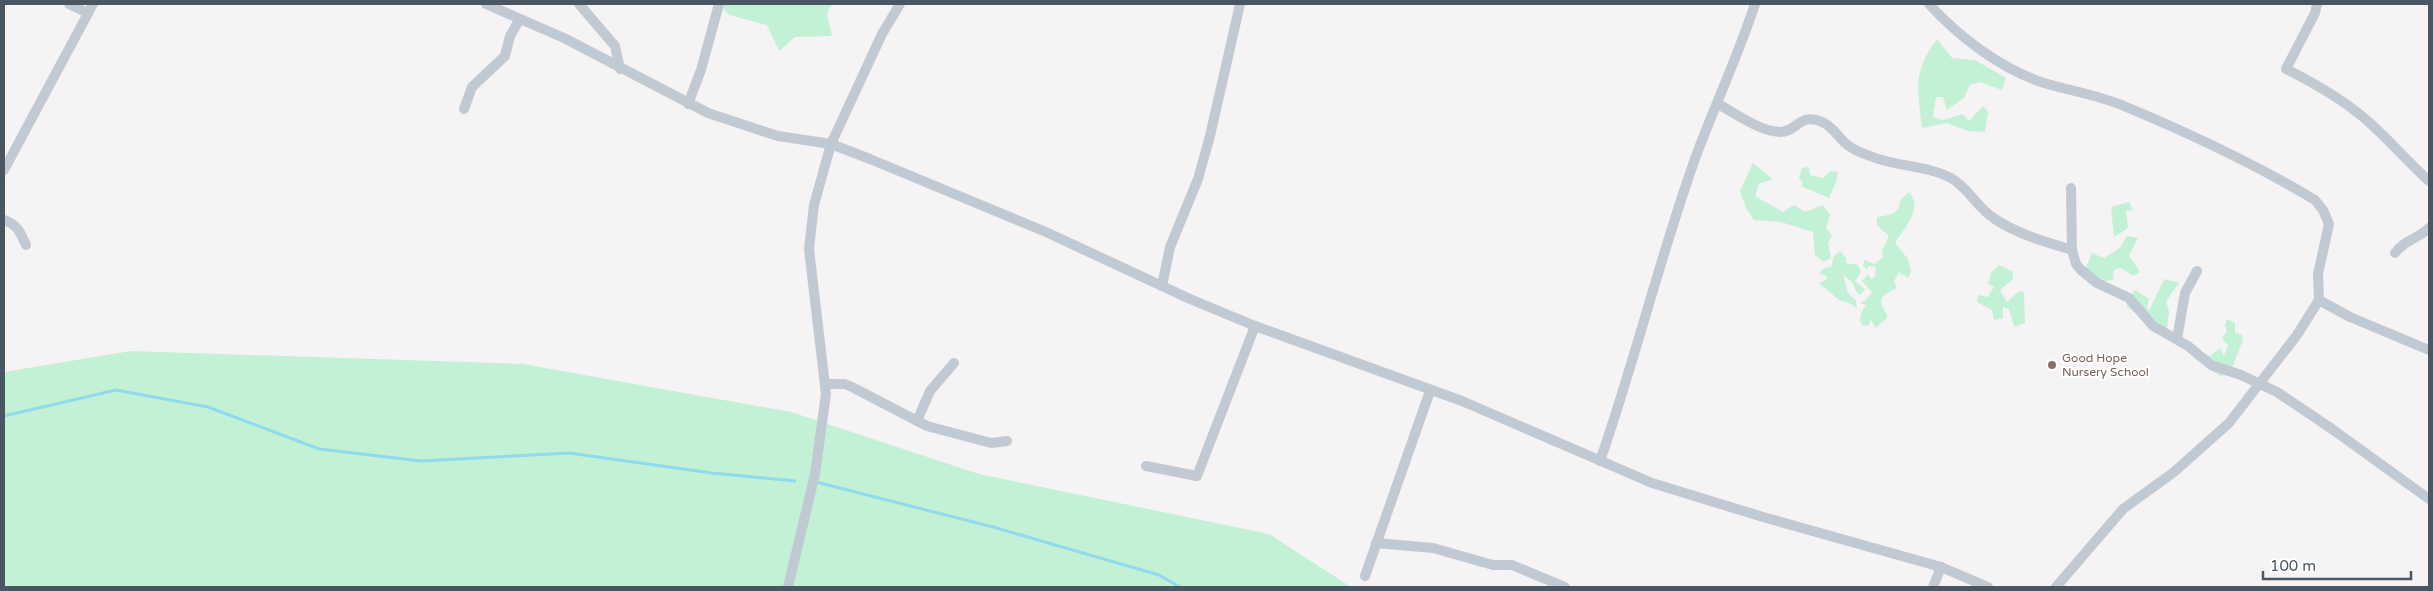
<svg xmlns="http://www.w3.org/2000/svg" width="2433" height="591" font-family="'Varela Round',sans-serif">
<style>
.green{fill:#c3f1d5}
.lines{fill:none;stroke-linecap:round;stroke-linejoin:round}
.stream{stroke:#90daee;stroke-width:3}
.minor{stroke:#c1cad2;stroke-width:10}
.education-dot{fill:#8d6e63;stroke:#fff;stroke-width:2}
.labels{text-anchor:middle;stroke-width:4.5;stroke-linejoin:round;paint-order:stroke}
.education-label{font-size:12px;fill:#785e54;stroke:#fff;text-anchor:start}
</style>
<rect width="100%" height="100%" fill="#f5f3f3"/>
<g class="green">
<path d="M720 4H832L827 14 832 36 795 37 779 51 767 25 729 15Z"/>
<path d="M1937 39 1952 58 1975 60 2006 78 2002 90 1980 82 1970 85 1964 98 1947 110 1943 97H1936L1933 117 1943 120 1963 114 1969 121 1983 106 1988 112 1985 132 1968 131 1947 123 1922 128C1918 88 1912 73 1937 39Z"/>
<path d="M1753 163 1773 179 1759 184 1755 196 1783 212 1794 205 1805 212 1823 205 1830 215 1826 228 1832 235 1828 243 1831 258 1824 262 1815 255 1813 232 1781 222 1754 220 1746 208 1740 191Z"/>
<path d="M1809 167 1810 175 1823 178 1830 171 1838 172 1837 179 1829 198 1801 186 1803 183 1799 178 1802 168Z"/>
<path d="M1909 192C1924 209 1903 229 1895 243L1908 259 1911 272 1908 278 1899 272 1894 281 1897 288C1879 297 1877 297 1888 317L1876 328 1871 320 1868 326 1862 325C1858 319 1862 309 1866 306L1860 302 1865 301 1872 292 1862 281 1868 274 1871 279 1875 277 1876 267 1869 266 1867 269 1863 266 1864 260 1874 264 1883 258 1882 251 1889 236 1877 225V217C1910 213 1890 206 1909 192Z"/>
<path d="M2129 202 2133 210 2126 211 2128 228 2114 237 2111 207Z"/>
<path d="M2127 236 2138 238 2129 256 2140 272 2133 276 2121 268 2114 270 2113 280 2097 282 2085 270 2092 253 2104 258 2119 249Z"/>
<path d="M1840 251 1846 258V263L1858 265 1861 272 1855 281 1865 289 1862 293 1858 295 1852 282 1843 275 1848 293 1856 301 1857 309 1851 304 1839 300 1819 283 1826 280 1827 276 1820 274C1821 268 1825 268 1831 267L1834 256Z"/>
<path d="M1999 265 2013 272V279L2000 290 2007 302 2019 291 2024 292 2025 323 2014 327 2009 309 2003 307V318L1994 320 1992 310 1977 302 1978 295 1988 297 1994 287 1988 283 1991 273Z"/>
<path d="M2164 279 2179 283 2166 301 2169 312 2167 329 2141 317 2127 307 2126 300 2135 290 2149 299 2147 308 2149 311Z"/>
<path d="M2227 319 2235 323V333L2242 335 2243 340 2229 375 2220 376 2194 358 2196 349 2210 356 2220 348 2224 356 2228 346 2222 338 2227 331 2225 326Z"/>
<path d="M131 351 523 364 791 412 979 474 1269 534 1351 587H4V372Z"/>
</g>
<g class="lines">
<g class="stream">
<path d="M4 416 116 390 208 407 319 449 421 461 569 453 712 473 795 481"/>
<path d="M816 482 993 527 1159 575 1180 587"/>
</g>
<g class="minor">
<path d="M69 4 88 13"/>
<path d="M486 4 564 38 708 113 778 136 831 144 870 159 1046 232 1190 299 1255 326 1462 401 1652 483 1763 517 1941 567 1988 587"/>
<path d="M579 4 615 46 620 69"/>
<path d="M1929 4C1959 37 2001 69 2044 83 2071 91 2098 95 2124 106 2189 133 2255 164 2315 200L2323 210 2329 224 2318 274 2319 300 2350 317 2429 350"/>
<path d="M2317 4 2315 13 2286 69C2316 84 2346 101 2371 124 2391 142 2409 163 2429 181"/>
<path d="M688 104 701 70 719 4"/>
<path d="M1718 104C1735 113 1759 131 1780 132 1797 132 1800 112 1822 122 1832 126 1836 134 1844 142 1851 149 1861 153 1870 156 1896 167 1926 165 1951 178 1969 188 1977 208 1995 219 2017 234 2046 242 2072 250"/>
<path d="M464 109 472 87 505 56 510 36 520 19"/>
<path d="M4 170 93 4"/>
<path d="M2071 188 2072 250 2076 264 2081 270 2097 283 2129 298 2153 326 2188 346 2211 365 2241 375 2277 392 2332 429 2429 499"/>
<path d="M4 220C18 225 20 232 26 245"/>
<path d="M2395 253C2404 240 2418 239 2429 228"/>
<path d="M1162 286 1170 247 1198 179 1210 136 1240 4"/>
<path d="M2177 339 2185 293 2197 271"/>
<path d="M825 384H845L852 387 927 426 991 443 1007 441"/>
<path d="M917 421 930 391 954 363"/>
<path d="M1600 461C1635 361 1660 256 1696 156 1715 105 1738 56 1755 4"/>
<path d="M1146 466 1197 476 1255 326"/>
<path d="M1376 543 1433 548 1493 565H1512L1565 587"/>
<path d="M1365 576 1430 391"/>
<path d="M788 587 815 474 826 394 809 249 814 205 831 144 882 34 900 4"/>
<path d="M1933 587 1941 567"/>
<path d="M2056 587 2123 509 2174 472 2229 423 2297 335 2319 300"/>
</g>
</g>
<circle class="education-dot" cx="2052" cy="365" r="5"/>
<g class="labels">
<g class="education-label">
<text x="2062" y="362">Good Hope<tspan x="2062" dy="14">Nursery School</tspan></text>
</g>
</g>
<rect width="2433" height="591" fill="none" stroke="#4a5661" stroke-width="10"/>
<path d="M2263 571v8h148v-8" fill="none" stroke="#4a5661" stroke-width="2.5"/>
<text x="2270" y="571" font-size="15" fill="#4a5661" stroke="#ffffff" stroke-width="4" paint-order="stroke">100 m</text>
</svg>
